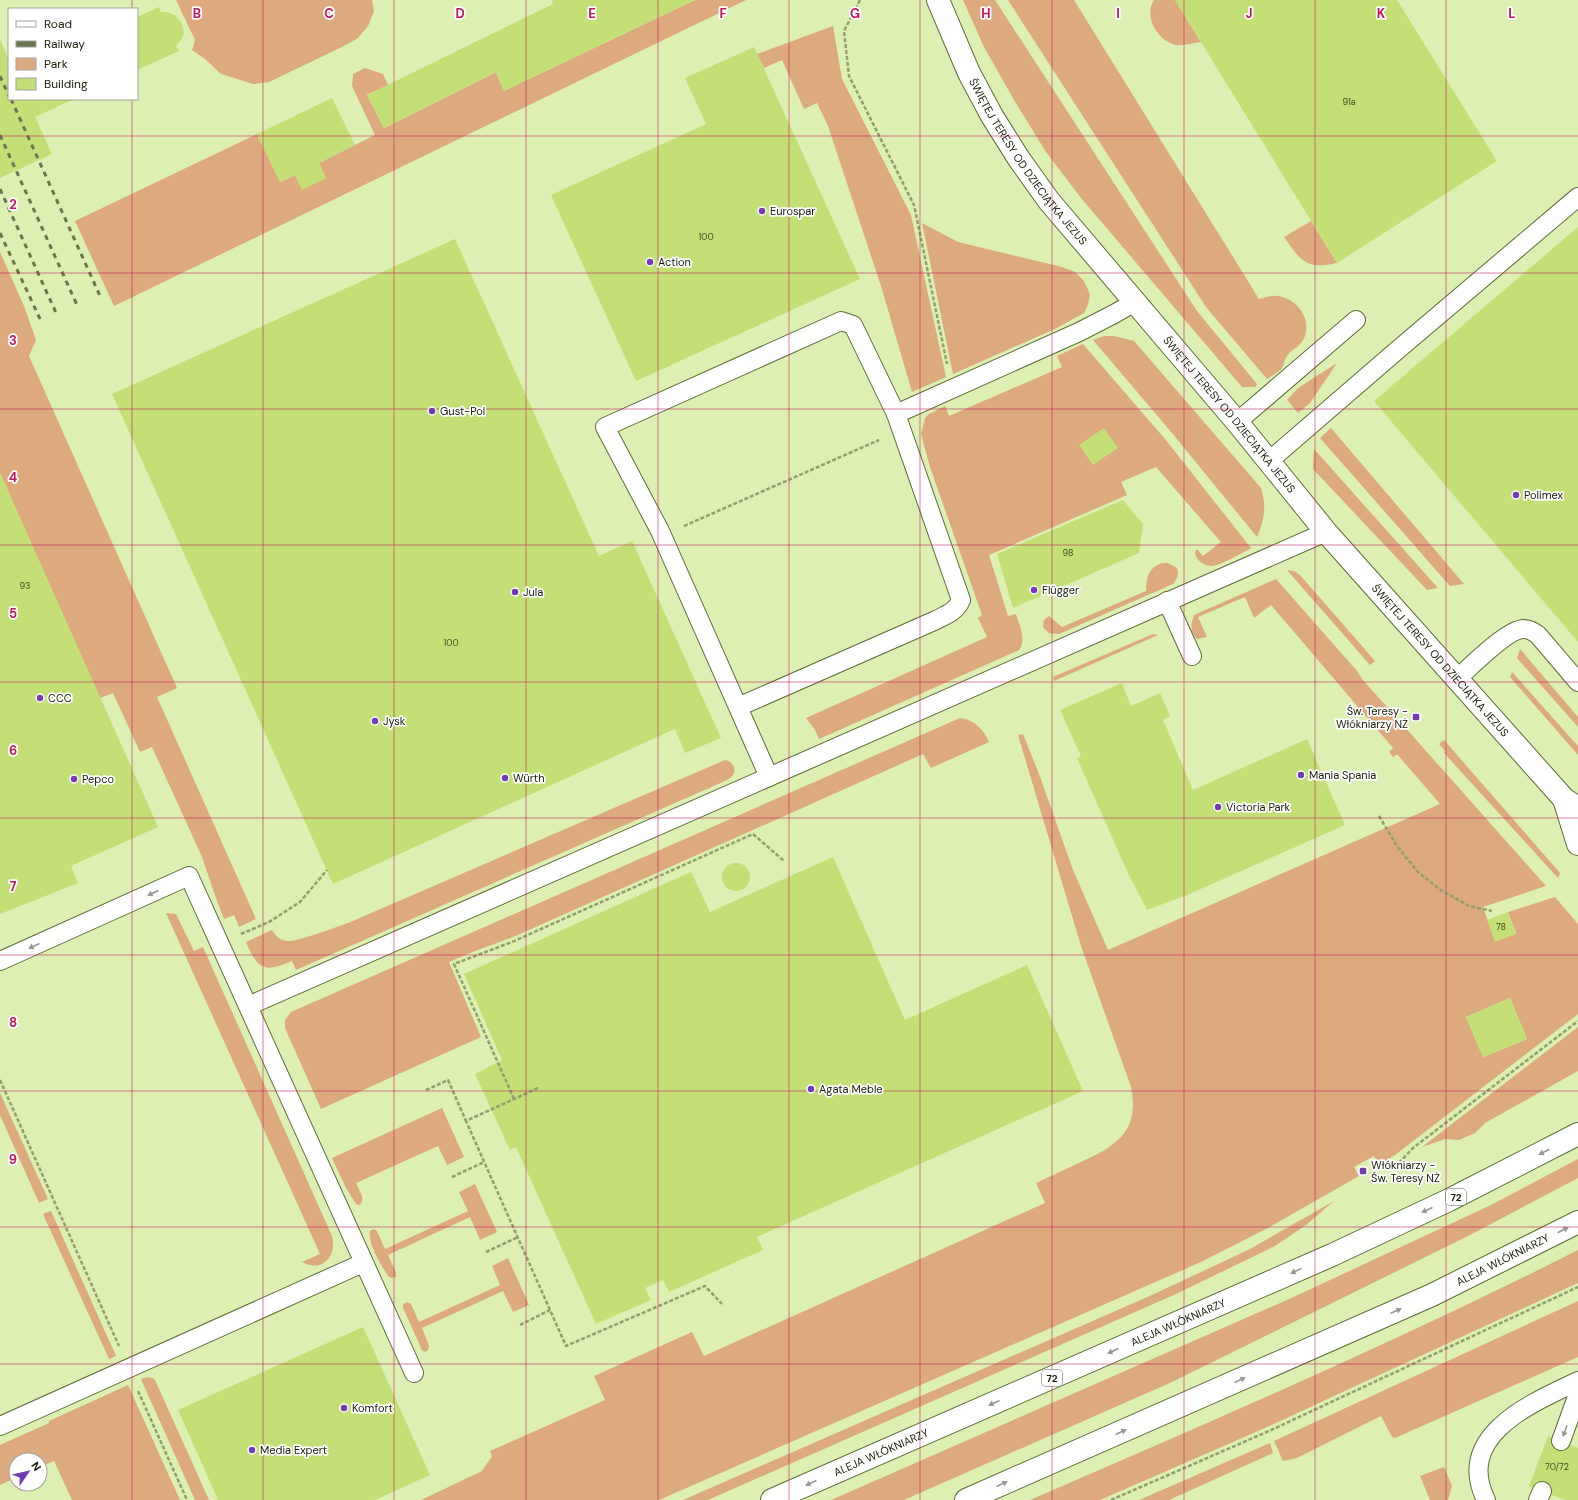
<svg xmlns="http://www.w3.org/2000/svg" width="1578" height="1500" font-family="'DM Sans',sans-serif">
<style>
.green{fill:#dda97e;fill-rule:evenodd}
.building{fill:#c4df75}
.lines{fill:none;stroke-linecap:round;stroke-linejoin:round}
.service-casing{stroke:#5e6c35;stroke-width:20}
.tertiary-casing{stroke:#5e6c35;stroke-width:24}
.primary-casing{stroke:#5e6c35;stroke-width:24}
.path{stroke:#929f71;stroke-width:2.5;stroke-dasharray:4 2;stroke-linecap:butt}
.service{stroke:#fff;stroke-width:18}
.tertiary{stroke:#fff;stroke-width:22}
.primary{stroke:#fff;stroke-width:22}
.rail{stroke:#6b7650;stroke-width:3;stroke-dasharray:5 5;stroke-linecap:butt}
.oneway{fill:#96998f}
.grid{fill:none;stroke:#c2185b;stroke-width:1;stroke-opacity:0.55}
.poi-dot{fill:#733cb3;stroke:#fff;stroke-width:1.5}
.labels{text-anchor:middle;stroke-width:3.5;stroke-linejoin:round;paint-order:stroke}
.number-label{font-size:9px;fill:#424d22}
.shield{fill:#fff;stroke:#5c6051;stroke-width:1}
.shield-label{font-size:10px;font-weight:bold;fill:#161c06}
.street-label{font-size:11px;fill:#161c06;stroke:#fff}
.poi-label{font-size:11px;fill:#161c06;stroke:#fff;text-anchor:start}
.grid-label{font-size:13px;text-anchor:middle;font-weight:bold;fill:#c2185b;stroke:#fff;stroke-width:3.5;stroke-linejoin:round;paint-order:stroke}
</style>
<rect width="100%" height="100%" fill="#ddefb3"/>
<g class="green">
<path d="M176 0H372L374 11 368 26 358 38 344 46 269 82 253 84 221 74 205 59 192 50 195 40Z"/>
<path d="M695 0H746L114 306 75 221 257 134 280 182 295 175 302 189 326 178 319 163 375 135 352 86 353 74 365 68 383 74 388 85 367 95 384 128 496 72 504 91Z"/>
<path d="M963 0H995L1197 311 1257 384 1255 387H1242L1081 198 1046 152 1014 100 984 47Z"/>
<path d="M1008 0H1074L1259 299C1267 297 1275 294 1283 297 1300 303 1310 319 1305 336 1301 347 1293 348 1287 356 1284 360 1284 365 1282 368 1279 372 1271 376 1267 379L1206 307Z"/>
<path d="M1154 0H1175L1201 42C1193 43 1183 46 1176 45 1158 41 1143 17 1154 0Z"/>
<path d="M833 26 842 79 911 215 946 377 912 392 881 286 828 126 817 103 804 109 782 60 764 68 757 54Z"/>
<path d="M1311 221 1337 263C1306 270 1301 261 1284 237Z"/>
<path d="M922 223 958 242 1062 267 1075 272 1084 281 1090 294 1088 305 1084 313 1057 328 953 374Z"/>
<path d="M0 252 24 306 36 340 29 356 177 688 157 697 256 919 239 927 234 915 224 919 216 898 202 857 152 747 140 752 113 693 100 698 0 473Z"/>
<path d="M1104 336H1114L1134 341 1261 488C1267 507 1264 520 1257 537L1172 433 1093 340Z"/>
<path d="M1083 344 1165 439 1251 548C1242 553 1223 564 1213 566 1205 567 1195 560 1195 552L1197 549 1203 556 1221 542 1156 467 1121 482 1127 495 989 555 1008 616 1016 614C1019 625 1027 639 1019 650L819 739 815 730 806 718 987 637 978 618 982 615 930 467 921 434 925 418 929 414 945 406 949 416 1062 367 1057 356Z"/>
<path d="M1337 363 1310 403 1298 413 1287 400 1298 388Z"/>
<path d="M1331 428 1464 584 1450 586 1320 438Z"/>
<path d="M1314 449 1438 588 1427 590 1313 469Z"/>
<path d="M1162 563H1168L1177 568C1179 574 1178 578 1173 584L1059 634 1049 633 1043 627 1044 620 1049 616 1062 627 1146 591C1147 577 1148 568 1162 563Z"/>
<path d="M1287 570 1294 571 1300 575 1375 661 1370 665Z"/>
<path d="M1276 579 1357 671 1363 680 1546 886 1483 907 1495 941 1516 933 1508 912 1555 897 1578 924V1014L1395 1155 1379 1165 1374 1156 1354 1167 1359 1176 1268 1228 1201 1262 659 1500H421L482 1471 492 1456 490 1451 605 1400 594 1376 692 1332 704 1356 1045 1203 1036 1183C1051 1176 1066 1169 1081 1162 1117 1146 1140 1131 1131 1087L1081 946 1018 735 1023 734 1039 774 1073 870 1108 950 1440 804 1397 754 1393 757 1389 752 1393 748 1271 605 1254 618 1245 597 1198 617 1207 637 1197 639C1189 631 1191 624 1194 615ZM1510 998 1527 1039 1483 1057 1466 1017Z"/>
<path d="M1153 634 1158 635 1054 681 1053 677Z"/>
<path d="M1520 649 1578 717V727L1517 658Z"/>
<path d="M1512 672 1578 746V755L1510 677Z"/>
<path d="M960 718C975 720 983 729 989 742L931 768 923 754 511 938 475 951 449 962 481 1037 321 1109 285 1028V1020L291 1012Z"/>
<path d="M1444 740 1560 873 1558 878 1444 753 1445 751 1439 744Z"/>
<path d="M725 760C732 761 737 769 733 775 731 778 727 780 725 781L296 970 292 961C264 973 258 970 246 942L272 930C276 937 280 940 287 941 297 942 336 927 348 923Z"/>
<path d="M166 913 176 914 194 951 203 947 332 1236C337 1257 322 1273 302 1262L320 1254Z"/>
<path d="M1578 1027V1071L1485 1123 1475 1133 1459 1140 1445 1139 1422 1147Z"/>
<path d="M0 1093 48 1199 39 1203 0 1115Z"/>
<path d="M442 1108 464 1157 447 1165 438 1146 356 1183C359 1190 366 1199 360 1205L356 1204 346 1188 332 1158Z"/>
<path d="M1578 1159V1178L1468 1236 1172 1382 904 1500H831L1287 1300 1491 1205Z"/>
<path d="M475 1184 497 1232 480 1240 470 1217 388 1255 396 1272V1277L392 1278 389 1277C382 1267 367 1243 370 1231L374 1229 377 1231 385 1249 468 1211 459 1192Z"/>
<path d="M1334 1201 1306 1225 1275 1246 1176 1294 708 1500H683L1152 1295 1250 1249Z"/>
<path d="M51 1211 116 1356 109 1359 43 1214Z"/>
<path d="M1578 1250V1283L1265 1428 1100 1500H1030C1214 1420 1399 1341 1578 1250Z"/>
<path d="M508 1258 529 1305 513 1312 503 1291 422 1328 429 1346 428 1350 425 1352 422 1350 403 1308V1304L407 1302 411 1304 419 1322 500 1285 492 1266Z"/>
<path d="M1578 1301V1357L1395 1438 1392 1437 1381 1416 1297 1458 1283 1461 1274 1441Z"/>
<path d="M148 1377 153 1378 155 1380 209 1500H195L141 1379Z"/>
<path d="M128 1385 180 1500H72L54 1461 40 1467V1460H16V1478L0 1485V1445L49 1423V1421Z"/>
<path d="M1270 1443 1273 1453 1169 1500H1139Z"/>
<path d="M1444 1467 1452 1486 1448 1500H1430L1420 1476Z"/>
</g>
<g class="building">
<path d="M552 0H695L504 91 496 72 384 128 367 95 553 4Z"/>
<path d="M1175 0H1397L1497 161 1337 263Z"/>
<path d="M159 7 161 12H167L175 15 181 22 184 33 181 40 176 46 179 51 137 70V17Z"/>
<path d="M0 40 9 60V99H74L35 117 52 154 0 178Z"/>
<path d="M754 47 860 279 636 381 551 195 706 124 685 78Z"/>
<path d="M332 98 355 145 319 163 326 178 302 190 295 175 280 182 257 134Z"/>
<path d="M1578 227V642L1374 401Z"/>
<path d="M455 239 599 556 632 541 721 738 685 753 675 729 333 884 112 394Z"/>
<path d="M1104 428 1118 448 1093 465 1079 445Z"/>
<path d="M0 473 158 827 71 866 78 883 0 914Z"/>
<path d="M1123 500 1143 524 1139 553 1013 608 997 554Z"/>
<path d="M1122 683 1131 706 1160 693 1170 716 1163 720 1193 790 1307 739 1345 825 1187 895 1147 910 1127 871 1077 758 1081 756 1060 710Z"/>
<path d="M833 857 905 1020 1027 965 1083 1091 757 1237 763 1250 669 1292 663 1280 645 1288 651 1300 596 1324 516 1147 510 1150 475 1074 502 1060 464 974 691 872 710 912Z"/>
<circle cx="736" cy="877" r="14"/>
<path d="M1508 912 1516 934 1495 942 1487 920Z"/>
<path d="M1510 998 1527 1039 1483 1057 1466 1017Z"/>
<path d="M363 1327 430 1475 375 1500H218L178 1410Z"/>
<path d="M1548 1436 1578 1448V1500H1565L1529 1486Z"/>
</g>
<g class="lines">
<g class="service-casing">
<g id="service">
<path d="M896 414 1079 332 1114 314 1135 302"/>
<path d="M1237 422 1356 320"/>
<path d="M1269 461 1401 347 1578 197"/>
<path d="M1167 601 1192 656"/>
<path d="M1458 678C1470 667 1509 628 1524 629 1530 629 1534 632 1538 635L1578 682"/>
<path d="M738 707 934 621C946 615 956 612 961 600L896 414 853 325 841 321 605 427 660 531 769 777"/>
<path d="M0 961 189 876 414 1373"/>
<path d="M248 1006 1326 532"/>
<path d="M0 1426 363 1263"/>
<path d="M1561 1441 1578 1394"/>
<path d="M1486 1500C1454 1435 1532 1403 1578 1381"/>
<path d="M1538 1500 1542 1491"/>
</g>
</g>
<g class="tertiary-casing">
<g id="tertiary">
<path id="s1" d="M938 0 969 73 992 116 1019 159 1049 201 1237 422 1326 532 1564 799 1578 808"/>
<path d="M1564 799 1578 844"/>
</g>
</g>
<g class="primary-casing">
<g id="primary">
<path id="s2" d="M772 1500 1332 1255 1449 1200 1578 1134"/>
<path id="s3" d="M966 1500 1432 1295 1578 1222"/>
</g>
</g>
<g class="path">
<path d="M860 0 844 31 849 76 914 205 947 364"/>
<path d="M684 526 879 440"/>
<path d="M1379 816 1397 846 1417 871 1439 889 1469 906 1492 911"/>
<path d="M241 934 269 922 300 902 327 870"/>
<path d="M0 1080 119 1346"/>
<path d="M538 1088 466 1121 566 1346 705 1286 722 1304"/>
<path d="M426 1090 448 1080 466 1121"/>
<path d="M514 1099 454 964 512 942 753 834 784 861"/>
<path d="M1399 1163 1413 1148 1578 1021"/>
<path d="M452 1177 484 1162"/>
<path d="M486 1252 518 1237"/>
<path d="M520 1325 550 1310"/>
<path d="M138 1391 187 1500"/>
<path d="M1111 1500 1269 1431 1578 1287"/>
</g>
<use href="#service" class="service"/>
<use href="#tertiary" class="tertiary"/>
<use href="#primary" class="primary"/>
<g class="rail">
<path d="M0 76 9 96"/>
<path d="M11 99 101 298"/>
<path d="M0 135 77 305"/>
<path d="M0 189 57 315"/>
<path d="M0 233 41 321"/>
</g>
</g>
<defs><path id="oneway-solid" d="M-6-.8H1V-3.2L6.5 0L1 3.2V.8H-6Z"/></defs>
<g class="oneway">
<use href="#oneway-solid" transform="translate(153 893) rotate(156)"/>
<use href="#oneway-solid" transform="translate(34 946) rotate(156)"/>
<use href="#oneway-solid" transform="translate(1544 1152) rotate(152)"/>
<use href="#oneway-solid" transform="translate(1427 1210) rotate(155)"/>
<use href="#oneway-solid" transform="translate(1563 1230) rotate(-27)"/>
<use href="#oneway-solid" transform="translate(1296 1271) rotate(156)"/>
<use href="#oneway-solid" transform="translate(1396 1311) rotate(-24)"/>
<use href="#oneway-solid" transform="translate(1113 1351) rotate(156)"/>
<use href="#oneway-solid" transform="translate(1240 1380) rotate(-24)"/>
<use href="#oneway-solid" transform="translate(994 1403) rotate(156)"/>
<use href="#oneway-solid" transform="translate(1565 1431) rotate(110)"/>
<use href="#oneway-solid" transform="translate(1121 1432) rotate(-24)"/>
<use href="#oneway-solid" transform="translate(811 1483) rotate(156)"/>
<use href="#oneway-solid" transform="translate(1002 1484) rotate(-24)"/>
</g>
<path class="grid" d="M132 0V9M263 0V1500M394 0V1500M526 0V1500M658 0V1500M789 0V1500M920 0V1500M1052 0V1500M1184 0V1500M1315 0V1500M1446 0V1500M132 99V1500M0 136H1578M0 273H1578M0 409H1578M0 545H1578M0 682H1578M0 818H1578M0 955H1578M0 1091H1578M0 1227H1578M0 1364H1578"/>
<g class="poi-dot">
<circle cx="762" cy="211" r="4"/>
<circle cx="650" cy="262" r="4"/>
<circle cx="432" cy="411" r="4"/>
<circle cx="1516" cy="495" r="4"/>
<circle cx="1034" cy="590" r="4"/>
<circle cx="515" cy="592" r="4"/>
<circle cx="40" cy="698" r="4"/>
<rect x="1412" y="713" width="8" height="8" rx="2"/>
<circle cx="375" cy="721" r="4"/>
<circle cx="1301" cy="775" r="4"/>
<circle cx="505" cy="778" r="4"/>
<circle cx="74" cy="779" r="4"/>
<circle cx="1218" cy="807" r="4"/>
<circle cx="811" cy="1089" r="4"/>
<rect x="1359" y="1167" width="8" height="8" rx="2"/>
<circle cx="344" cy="1408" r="4"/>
<circle cx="252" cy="1450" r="4"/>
</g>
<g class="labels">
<g class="number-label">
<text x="1349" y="105">91a</text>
<text x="706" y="240">100</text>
<text x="1068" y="556">98</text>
<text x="25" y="589">93</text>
<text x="451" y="646">100</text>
<text x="1501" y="930">78</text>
<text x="1557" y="1470">70/72</text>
</g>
<g class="shield">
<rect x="1446" y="1189" width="20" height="16" rx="3"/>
<rect x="1042" y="1370" width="20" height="16" rx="3"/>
</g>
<g class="shield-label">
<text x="1456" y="1201">72</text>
<text x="1052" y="1382">72</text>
</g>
<g class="street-label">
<text dy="4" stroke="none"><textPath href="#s1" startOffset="186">ŚWIĘTEJ TERESY OD DZIECIĄTKA JEZUS</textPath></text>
<text dy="4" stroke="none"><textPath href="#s1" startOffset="510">ŚWIĘTEJ TERESY OD DZIECIĄTKA JEZUS</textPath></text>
<text dy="4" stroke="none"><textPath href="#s1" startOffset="834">ŚWIĘTEJ TERESY OD DZIECIĄTKA JEZUS</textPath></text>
<text dy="4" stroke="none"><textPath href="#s3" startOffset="588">ALEJA WŁÓKNIARZY</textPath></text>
<text dy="4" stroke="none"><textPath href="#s2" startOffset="443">ALEJA WŁÓKNIARZY</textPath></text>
<text dy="4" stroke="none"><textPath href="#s2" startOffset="119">ALEJA WŁÓKNIARZY</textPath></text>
</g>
<g class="poi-label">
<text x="770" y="215">Eurospar</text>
<text x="658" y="266">Action</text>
<text x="440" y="415">Gust-Pol</text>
<text x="1524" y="499">Polimex</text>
<text x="1042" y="594">Flügger</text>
<text x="523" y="596">Jula</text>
<text x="48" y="702">CCC</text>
<text x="1408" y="715" text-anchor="end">Św. Teresy -<tspan x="1408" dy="13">Włókniarzy NŻ</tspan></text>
<text x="383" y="725">Jysk</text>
<text x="1309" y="779">Mania Spania</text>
<text x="513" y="782">Würth</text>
<text x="82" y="783">Pepco</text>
<text x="1226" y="811">Victoria Park</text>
<text x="819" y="1093">Agata Meble</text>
<text x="1371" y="1169">Włókniarzy -<tspan x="1371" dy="13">Św. Teresy NŻ</tspan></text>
<text x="352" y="1412">Komfort</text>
<text x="260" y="1454">Media Expert</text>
</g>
</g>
<g class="grid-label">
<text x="197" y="18">B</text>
<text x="329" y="18">C</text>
<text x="460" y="18">D</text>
<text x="592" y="18">E</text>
<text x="723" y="18">F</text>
<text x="855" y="18">G</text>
<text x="986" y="18">H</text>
<text x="1118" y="18">I</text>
<text x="1249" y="18">J</text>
<text x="1381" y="18">K</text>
<text x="1512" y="18">L</text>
<text x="13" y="209">2</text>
<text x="13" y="345">3</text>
<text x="13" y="482">4</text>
<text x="13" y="618">5</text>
<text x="13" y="755">6</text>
<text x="13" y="891">7</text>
<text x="13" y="1027">8</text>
<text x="13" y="1164">9</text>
</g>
<rect x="8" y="8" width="130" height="92" fill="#ffffff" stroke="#a2a49b"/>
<rect x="16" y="21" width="20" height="6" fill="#ffffff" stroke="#a2a49b"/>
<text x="44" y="28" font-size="12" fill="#161c06">Road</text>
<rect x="16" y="41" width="20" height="6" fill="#6b7650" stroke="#a2a49b"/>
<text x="44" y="48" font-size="12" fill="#161c06">Railway</text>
<rect x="16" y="58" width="20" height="12" fill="#dda97e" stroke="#a2a49b"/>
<text x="44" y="68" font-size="12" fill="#161c06">Park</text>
<rect x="16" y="78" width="20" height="12" fill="#c4df75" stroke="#a2a49b"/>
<text x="44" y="88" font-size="12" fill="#161c06">Building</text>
<g transform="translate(28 1472) rotate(56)"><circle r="19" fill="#ffffff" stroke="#a2a49b"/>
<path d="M0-3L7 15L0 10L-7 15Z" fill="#733cb3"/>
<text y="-6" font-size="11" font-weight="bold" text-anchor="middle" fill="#161c06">N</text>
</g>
</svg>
